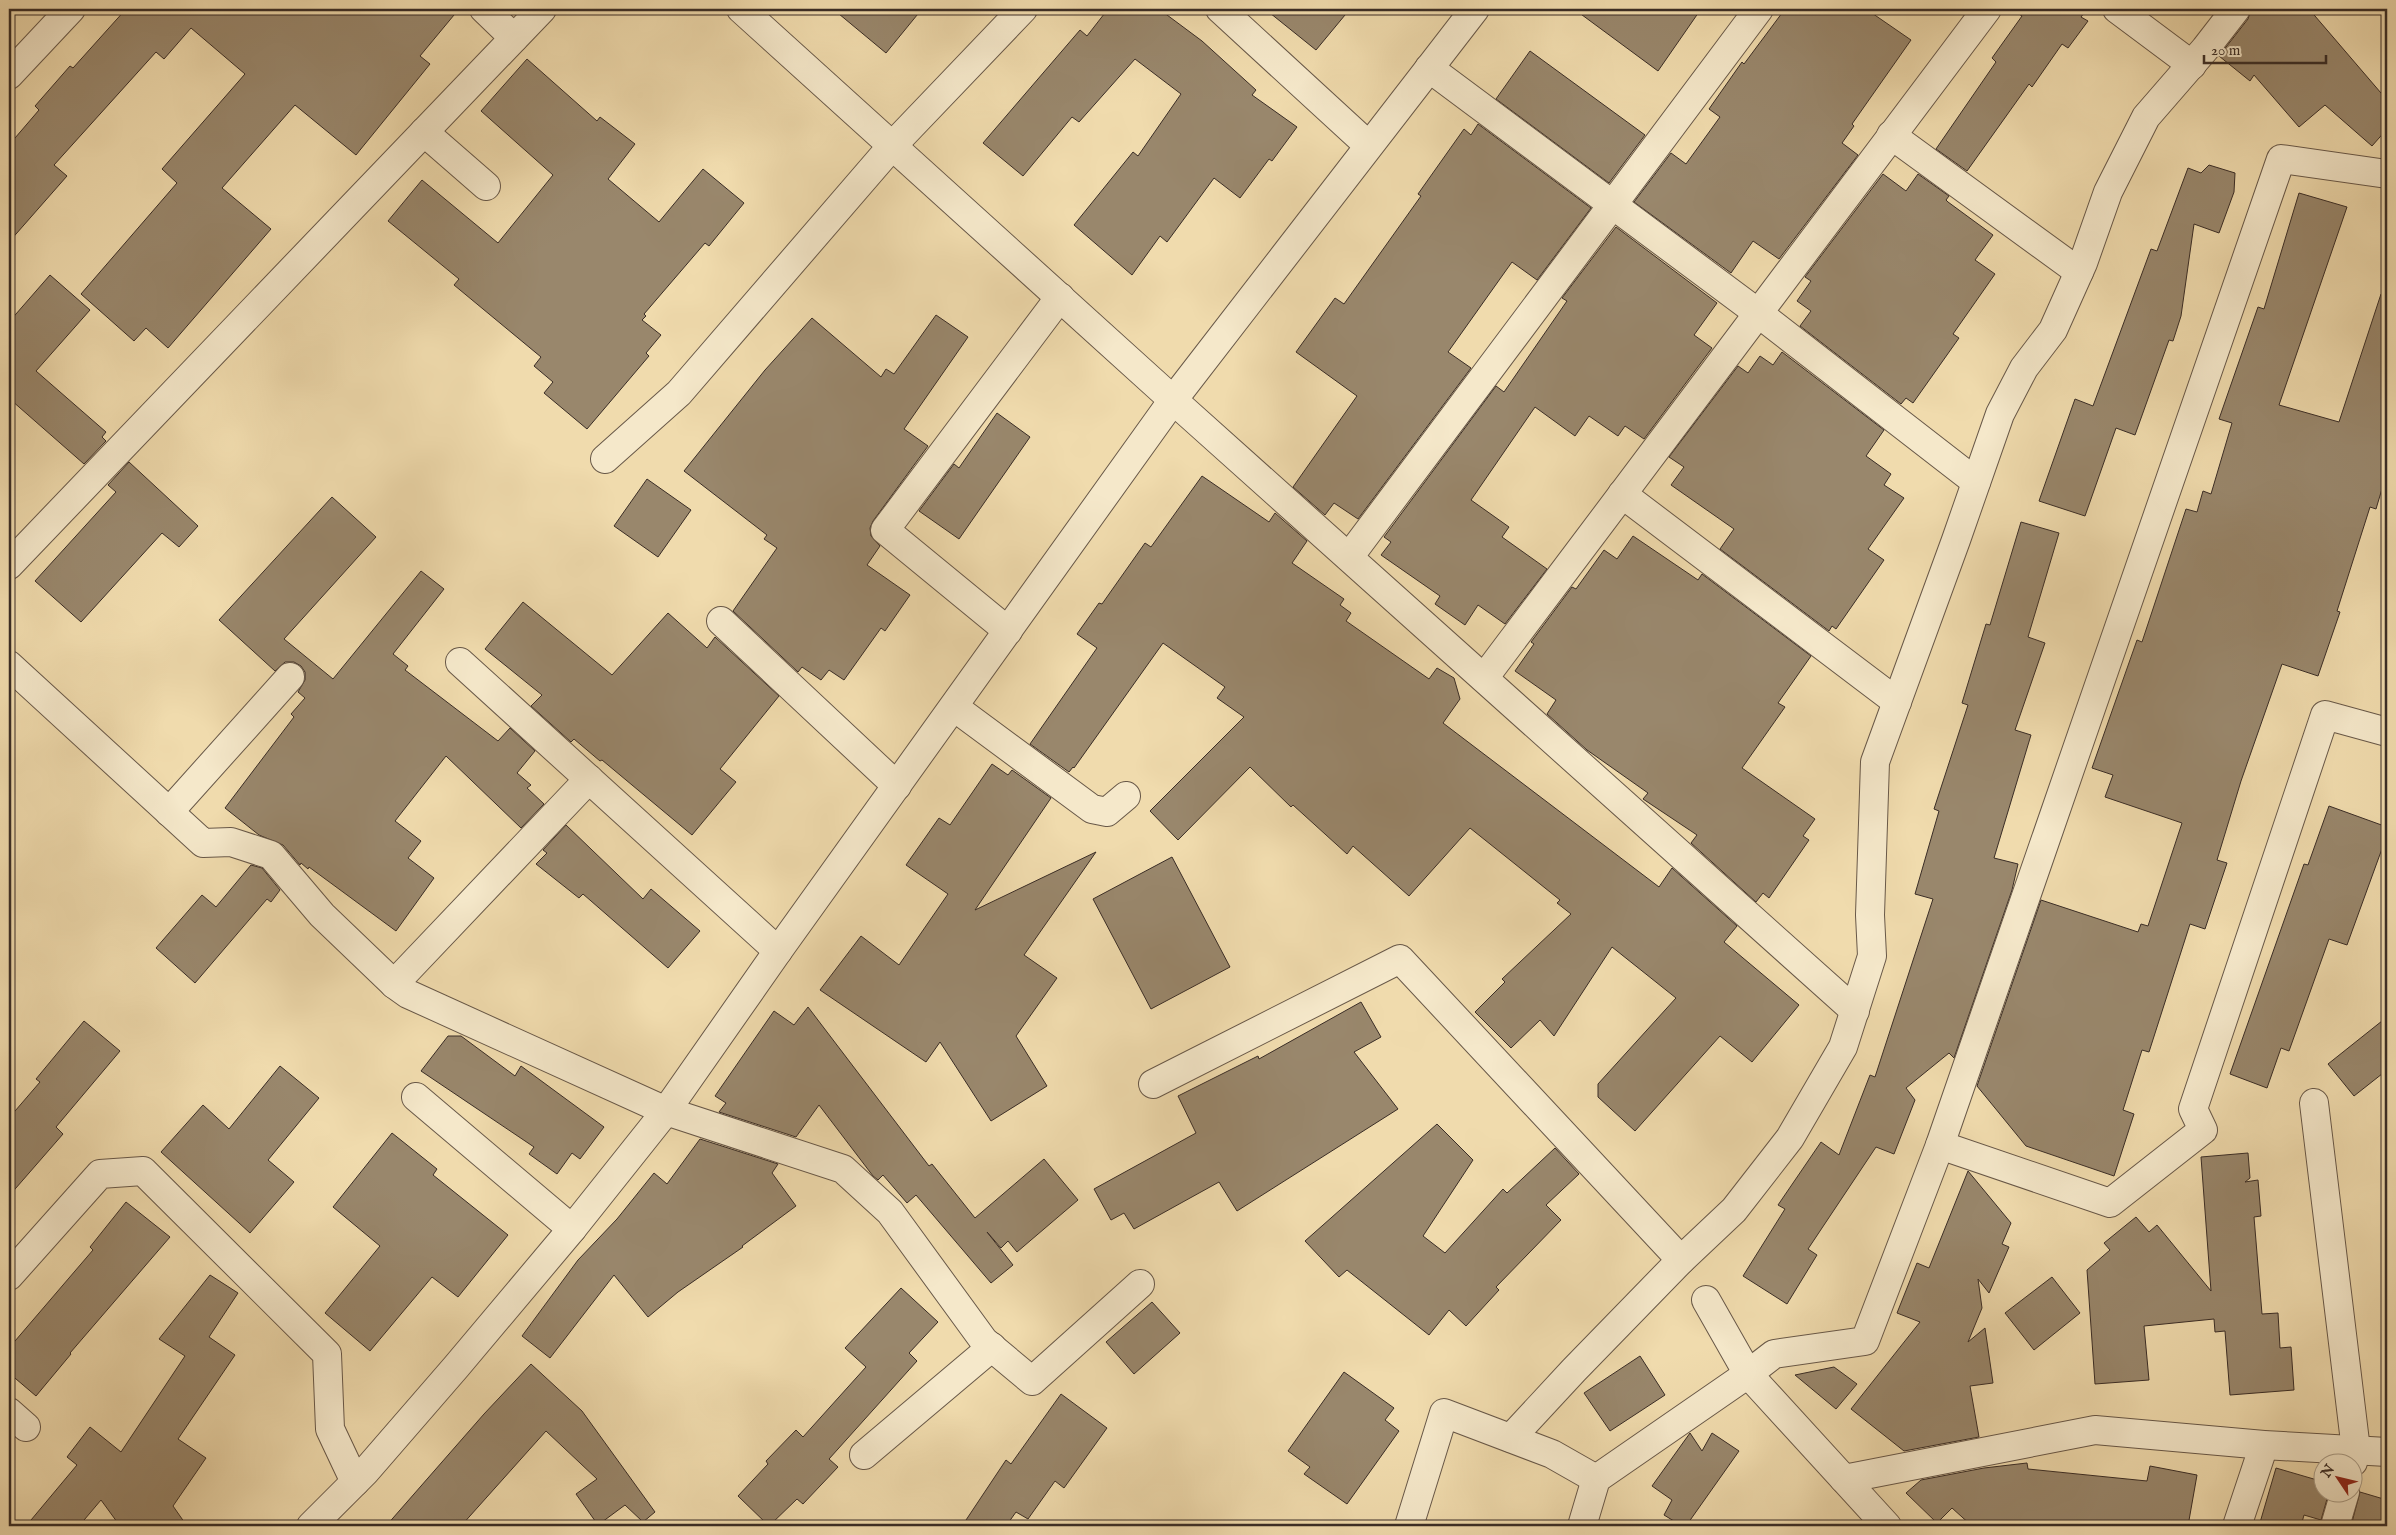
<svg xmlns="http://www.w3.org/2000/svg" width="2396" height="1535" font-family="'IM FELL English',serif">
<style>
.building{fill:#99876c;stroke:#3a2d26}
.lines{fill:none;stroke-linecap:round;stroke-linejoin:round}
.minor-casing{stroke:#685848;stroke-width:30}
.minor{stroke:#f5e8ca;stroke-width:28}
</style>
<rect width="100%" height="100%" fill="#f0dbad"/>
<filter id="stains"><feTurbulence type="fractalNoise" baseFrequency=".004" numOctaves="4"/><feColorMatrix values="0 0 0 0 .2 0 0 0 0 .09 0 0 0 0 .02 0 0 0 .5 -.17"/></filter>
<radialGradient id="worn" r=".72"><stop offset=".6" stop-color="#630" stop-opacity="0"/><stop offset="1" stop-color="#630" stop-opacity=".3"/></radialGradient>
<g class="building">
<path d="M126 9H459L420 56 430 64 356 155 295 105 222 188 271 229 168 348 146 328 134 341 81 294 177 183 162 169 245 74 191 28 164 59 156 52 54 165 67 176 9 242V145L39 110 35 106 70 66 73 68Z"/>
<path d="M833 9H922L886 53Z"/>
<path d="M1108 9H1159L1202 41 1256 90 1252 95 1297 127 1272 161 1269 159 1240 198 1214 178 1167 242 1160 236 1132 275 1074 225 1133 152 1138 156 1181 94 1135 59 1079 122 1072 117 1023 176 983 143 1080 30 1087 36Z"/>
<path d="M1265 9H1350L1316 50Z"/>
<path d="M1574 9H1701L1658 71Z"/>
<path d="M1785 9H1866L1911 40 1852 124 1854 126 1842 143 1858 155 1779 259 1753 241 1731 273 1634 202 1671 153 1686 164 1720 117 1709 109 1742 62 1744 64Z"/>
<path d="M2011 9H2087L2081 17 2088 21 2068 48 2062 44 2032 87 2029 84 1967 171 1936 149 1996 62 1992 58 2022 16Z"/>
<path d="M2251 9H2309L2387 100V129L2372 146 2325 105 2299 127 2254 75 2250 81 2219 56 2248 19Z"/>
<path d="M1530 51 1645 135 1609 183 1496 99Z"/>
<path d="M527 59 597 121 600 117 635 144 608 179 659 222 703 169 744 203 709 246 705 243 644 314 646 316 642 320 661 335 646 353 649 356 587 429 544 393 553 382 534 366 541 357 454 285 459 279 388 221 422 180 498 243 553 175 481 111Z"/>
<path d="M1478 124 1591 208 1537 280 1512 262 1448 352 1471 368 1358 519 1334 503 1325 515 1293 487 1357 396 1296 352 1335 298 1344 304 1421 196 1418 194 1464 129 1471 135Z"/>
<path d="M2209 165 2235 173 2234 192 2219 233 2194 224 2181 316 2173 341 2169 340 2135 435 2116 428 2085 516 2039 501 2075 399 2093 406 2151 249 2157 251 2188 168 2201 173Z"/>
<path d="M1883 174 1906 191 1918 174 1949 196 1946 200 1948 202 1993 235 1975 260 1995 274 1953 334 1959 338 1913 403 1906 398 1901 404 1800 326 1811 311 1797 301 1811 281 1805 277Z"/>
<path d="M2299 193 2347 207 2279 405 2339 422 2381 294 2387 295V472L2376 509 2370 507 2337 611 2340 612 2318 676 2282 664 2241 781 2217 860 2227 863 2205 929 2190 924 2149 1052 2142 1050 2123 1110 2134 1114 2114 1176 2026 1146 1977 1086 2041 900 2138 932 2141 924 2148 926 2182 823 2105 797 2113 775 2092 768 2137 640 2142 642 2186 509 2197 512 2203 491 2211 494 2232 423 2219 419 2258 307 2264 309Z"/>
<path d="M1616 227 1717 303 1694 335 1712 348 1644 439 1625 426 1618 436 1589 416 1575 436 1535 407 1471 500 1509 527 1502 537 1547 569 1505 624 1478 605 1465 625 1435 604 1440 596 1381 555 1391 542 1384 537 1496 386 1504 392 1567 301 1562 298Z"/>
<path d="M50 275 90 310 36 371 106 432 102 437 106 441 84 464 11 400 9 402V322Z"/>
<path d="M936 315 968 337 904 429 928 446 873 521 870 528 871 536 880 546 867 565 910 595 885 631 881 628 844 680 829 670 821 680 802 667 798 672 733 611 777 548 764 539 767 535 684 471 765 370 812 318 881 377 886 369 894 374Z"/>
<path d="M1782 352 1884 430 1866 456 1891 474 1884 485 1904 498 1868 549 1884 560 1836 629 1832 626 1829 631 1720 549 1734 529 1671 485 1684 467 1669 457 1738 366 1748 373 1760 356 1773 365Z"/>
<path d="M997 413 1030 437 959 539 919 511 954 464 959 468Z"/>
<path d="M129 462 198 526 179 547 162 533 81 622 35 581 116 492 108 485Z"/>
<path d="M1202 476 1269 522 1275 513 1307 541 1292 563 1344 599 1340 605 1351 613 1346 621 1429 679 1437 668 1454 678 1460 699 1443 723 1659 887 1672 868 1737 926 1724 942 1799 1005 1752 1062 1720 1036 1635 1131 1598 1097V1084L1676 998 1612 947 1554 1036 1540 1020 1511 1048 1475 1012 1505 982 1502 979 1571 914 1557 903 1560 900 1470 828 1409 896 1353 846 1347 854 1293 805 1291 807 1250 767 1178 840 1150 811 1244 717 1217 698 1225 687 1163 643 1074 768 1073 767 1069 772 1030 744 1097 648 1077 634 1099 603 1102 604 1145 543 1151 547Z"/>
<path d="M647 479 691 510 658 557 614 526Z"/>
<path d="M332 497 376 537 284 639 333 679 421 571 444 589 393 654 408 666 405 670 498 741 510 728 535 751 517 773 531 785 527 788 544 804 521 828 446 756 395 821 421 841 408 858 434 878 396 931 309 867 308 869 301 863 300 865 283 845 259 835 225 808 294 717 291 714 305 698 298 692 305 680V672L301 666 294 662H285L275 671 219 620Z"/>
<path d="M2021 522 2059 533 2028 637 2045 643 2015 730 2031 735 1994 858 2018 864 2012 890 1954 1058 1949 1053 1906 1088 1915 1100 1894 1154 1876 1147 1808 1249 1817 1255 1787 1304 1743 1276 1785 1209 1778 1205 1821 1142 1839 1155 1870 1075 1875 1077 1933 899 1915 894 1939 811 1934 809 1968 705 1962 703 1986 624 1990 625Z"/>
<path d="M1633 536 1698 580 1702 574 1811 656 1778 703 1785 707 1742 768 1815 819 1803 836 1809 840 1769 898 1763 893 1756 902 1691 843 1697 835 1643 799 1648 793 1587 750 1547 714 1556 700 1515 671 1534 644 1531 642 1572 587 1576 589 1604 550 1617 559Z"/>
<path d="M523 602 612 675 668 613 707 648 715 637 779 696 720 769 736 782 692 835 602 760 600 761 574 739 571 742 531 706 542 695 485 649Z"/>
<path d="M992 764 1008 775 1012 770 1051 798 975 910 1096 852 1024 955 1057 978 1016 1036 1047 1086 991 1121 940 1042 926 1062 820 990 861 936 899 965 948 894 906 865 939 818 950 825Z"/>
<path d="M2329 806 2387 827V835L2347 945 2329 939 2289 1051 2281 1048 2267 1088 2230 1074 2304 864 2308 865Z"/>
<path d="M566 825 643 899 651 889 700 931 668 968 583 894 579 898 536 864 547 853 543 850Z"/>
<path d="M1172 857 1230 967 1151 1009 1093 899Z"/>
<path d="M251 865 262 868 280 890 271 902 267 899 195 983 156 948 202 895 216 907Z"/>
<path d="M1361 1002 1381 1037 1354 1052 1398 1109 1237 1211 1219 1182 1134 1229 1124 1213 1111 1220 1094 1189 1196 1133 1178 1096 1258 1056 1259 1059Z"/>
<path d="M808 1007 929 1166 932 1164 975 1218 1044 1159 1078 1200 1017 1252 1008 1241 1001 1248 987 1232 1013 1265 991 1283 916 1195 907 1203 883 1175 878 1180 873 1176 819 1105 796 1137 719 1112 726 1103 715 1096 774 1011 794 1025Z"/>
<path d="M2387 1017V1070L2354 1096 2328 1064Z"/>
<path d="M84 1021 120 1051 56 1127 63 1134 9 1196V1118L40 1082 36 1079Z"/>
<path d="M448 1036H461L515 1076 521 1066 604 1127 580 1159 572 1153 557 1174 529 1154 534 1147 421 1071Z"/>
<path d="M280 1066 319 1098 268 1160 294 1182 250 1233 161 1152 203 1105 229 1129Z"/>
<path d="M1437 1124 1473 1160 1423 1236 1445 1253 1503 1189 1507 1193 1555 1148 1579 1174 1546 1205 1561 1220 1496 1287 1499 1290 1466 1326 1449 1310 1429 1335 1347 1270 1339 1277 1305 1241Z"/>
<path d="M392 1133 437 1169 433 1175 508 1235 458 1297 432 1277 370 1351 325 1313 380 1246 333 1207Z"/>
<path d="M700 1139 778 1164 772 1173 796 1206 742 1246 743 1247 678 1292 648 1317 614 1275 550 1358 522 1336 578 1260 617 1219 654 1173 667 1184Z"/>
<path d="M2248 1153 2250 1178 2245 1182 2258 1180 2261 1216 2254 1217 2262 1314 2278 1313 2280 1348 2291 1347 2294 1390 2230 1395 2225 1331 2215 1332 2214 1319 2144 1326 2149 1380 2095 1384 2087 1270 2110 1250 2104 1243 2136 1217 2149 1232 2157 1225 2211 1291 2201 1157Z"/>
<path d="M1968 1171 2011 1223 2002 1244 2009 1247 1989 1293 1978 1279 1982 1308 1968 1342 1985 1328 1993 1383 1970 1386 1979 1437 1904 1451 1851 1409 1920 1322 1897 1313 1917 1263 1929 1268Z"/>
<path d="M126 1202 170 1237 70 1353 71 1354 36 1396 9 1373V1348L93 1250 90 1247Z"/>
<path d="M210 1275 238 1293 209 1337 235 1355 178 1439 206 1458 173 1506 187 1526H120L101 1500 79 1526H26L77 1465 67 1457 90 1427 121 1452 185 1356 159 1339Z"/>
<path d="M2052 1277 2080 1313 2034 1350 2005 1313Z"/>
<path d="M901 1288 938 1322 909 1353 917 1361 829 1459 838 1467 803 1504 797 1499 769 1526 738 1496 768 1464 766 1461 796 1430 803 1437 866 1367 845 1348Z"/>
<path d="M1152 1302 1180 1333 1134 1374 1106 1342Z"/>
<path d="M1640 1356 1665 1395 1610 1431 1584 1393Z"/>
<path d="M531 1364 582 1411 655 1512 643 1522 625 1505 598 1525 576 1494 597 1479 546 1431 461 1526H386L484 1414Z"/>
<path d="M1834 1367 1857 1384 1836 1409 1795 1375Z"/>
<path d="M1344 1372 1394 1408 1385 1420 1399 1431 1347 1504 1304 1474 1310 1467 1288 1451Z"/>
<path d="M1061 1394 1107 1428 1064 1488 1055 1481 1028 1519 1016 1512 1006 1526H962L1006 1460 1011 1464Z"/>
<path d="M1690 1433 1702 1451 1712 1433 1739 1451 1686 1526H1682L1664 1515 1672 1500 1652 1486Z"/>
<path d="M2027 1463 2028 1469 2147 1481 2150 1466 2197 1475 2188 1526H1972L1952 1508 1937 1523 1906 1493 1921 1480 1984 1468Z"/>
<path d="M2276 1468 2324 1482V1492H2329L2321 1520 2304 1515 2301 1526H2259Z"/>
<path d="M2360 1492 2387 1500V1526H2351Z"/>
</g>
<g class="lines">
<g class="minor-casing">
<g id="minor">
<path d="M484 9 514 38"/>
<path d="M741 9 1173 400 1855 1011"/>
<path d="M1220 9 1368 145"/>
<path d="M2117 9 2192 65"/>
<path d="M1429 68 1758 313 1976 482"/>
<path d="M9 75 71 9"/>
<path d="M424 132 486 186"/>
<path d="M1891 135 2079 272"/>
<path d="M605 459 679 393 892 146 1023 9"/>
<path d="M1622 494 1897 702"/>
<path d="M1349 557 1759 9"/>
<path d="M9 565 542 9"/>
<path d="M721 621 897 786"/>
<path d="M1008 631 885 530 1060 297"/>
<path d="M460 662 778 951"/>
<path d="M9 665 203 843 231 842 271 855 322 915 394 984 408 994 666 1111 843 1169 890 1212 984 1341 1032 1381 1140 1284"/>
<path d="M1484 678 1987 9"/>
<path d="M954 707 1092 809 1107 812 1126 796"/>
<path d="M169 812 290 677"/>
<path d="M394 984 589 779"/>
<path d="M1153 1084 1400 959 1681 1260"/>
<path d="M416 1097 572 1229"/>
<path d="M2314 1103 2356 1450 2353 1462"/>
<path d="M1940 1145 2110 1203 2203 1130 2193 1109 2325 715 2387 732"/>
<path d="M9 1276 100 1174 143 1171 327 1354 330 1429 355 1482"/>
<path d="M1706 1300 1748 1374 1887 1526"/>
<path d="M9 1412 26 1427"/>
<path d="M1511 1438 1574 1370 1681 1260 1734 1210 1790 1138 1843 1047 1872 956 1870 915 1875 762 1956 540 2000 414 2024 368 2053 330 2083 263 2108 192 2146 117 2205 49 2236 9"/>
<path d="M864 1455 992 1347"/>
<path d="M1844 1479 2095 1430 2264 1445 2387 1452"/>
<path d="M311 1526 365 1472 456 1367 572 1229 666 1111 778 951 1173 400 1475 9"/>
<path d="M1409 1526 1444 1413 1552 1454 1596 1479"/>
<path d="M1582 1526 1596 1479 1748 1374 1774 1354 1865 1341 1940 1145 2281 159 2387 174"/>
<path d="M2237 1526 2264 1445"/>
<path d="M2335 1526 2345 1492"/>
</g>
</g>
<use href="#minor" class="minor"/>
</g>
<rect width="2396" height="1535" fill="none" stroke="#f0dbad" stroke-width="30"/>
<rect x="10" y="10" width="2376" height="1515" fill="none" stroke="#3a2d26" stroke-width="2.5"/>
<rect x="15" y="15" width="2366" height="1505" fill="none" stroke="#3a2d26"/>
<g transform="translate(2338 1478) rotate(305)"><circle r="24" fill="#f5e8ca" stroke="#aa9d88"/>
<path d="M0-4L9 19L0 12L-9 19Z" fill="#8f2418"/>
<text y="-8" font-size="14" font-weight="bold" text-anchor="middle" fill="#3a2d26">N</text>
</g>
<path d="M2204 55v8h122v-8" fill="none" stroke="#3a2d26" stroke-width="2.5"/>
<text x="2211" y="55" font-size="15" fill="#3a2d26" stroke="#f5e8ca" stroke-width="4" paint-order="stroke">20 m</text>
<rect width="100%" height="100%" filter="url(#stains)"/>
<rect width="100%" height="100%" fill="url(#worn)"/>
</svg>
